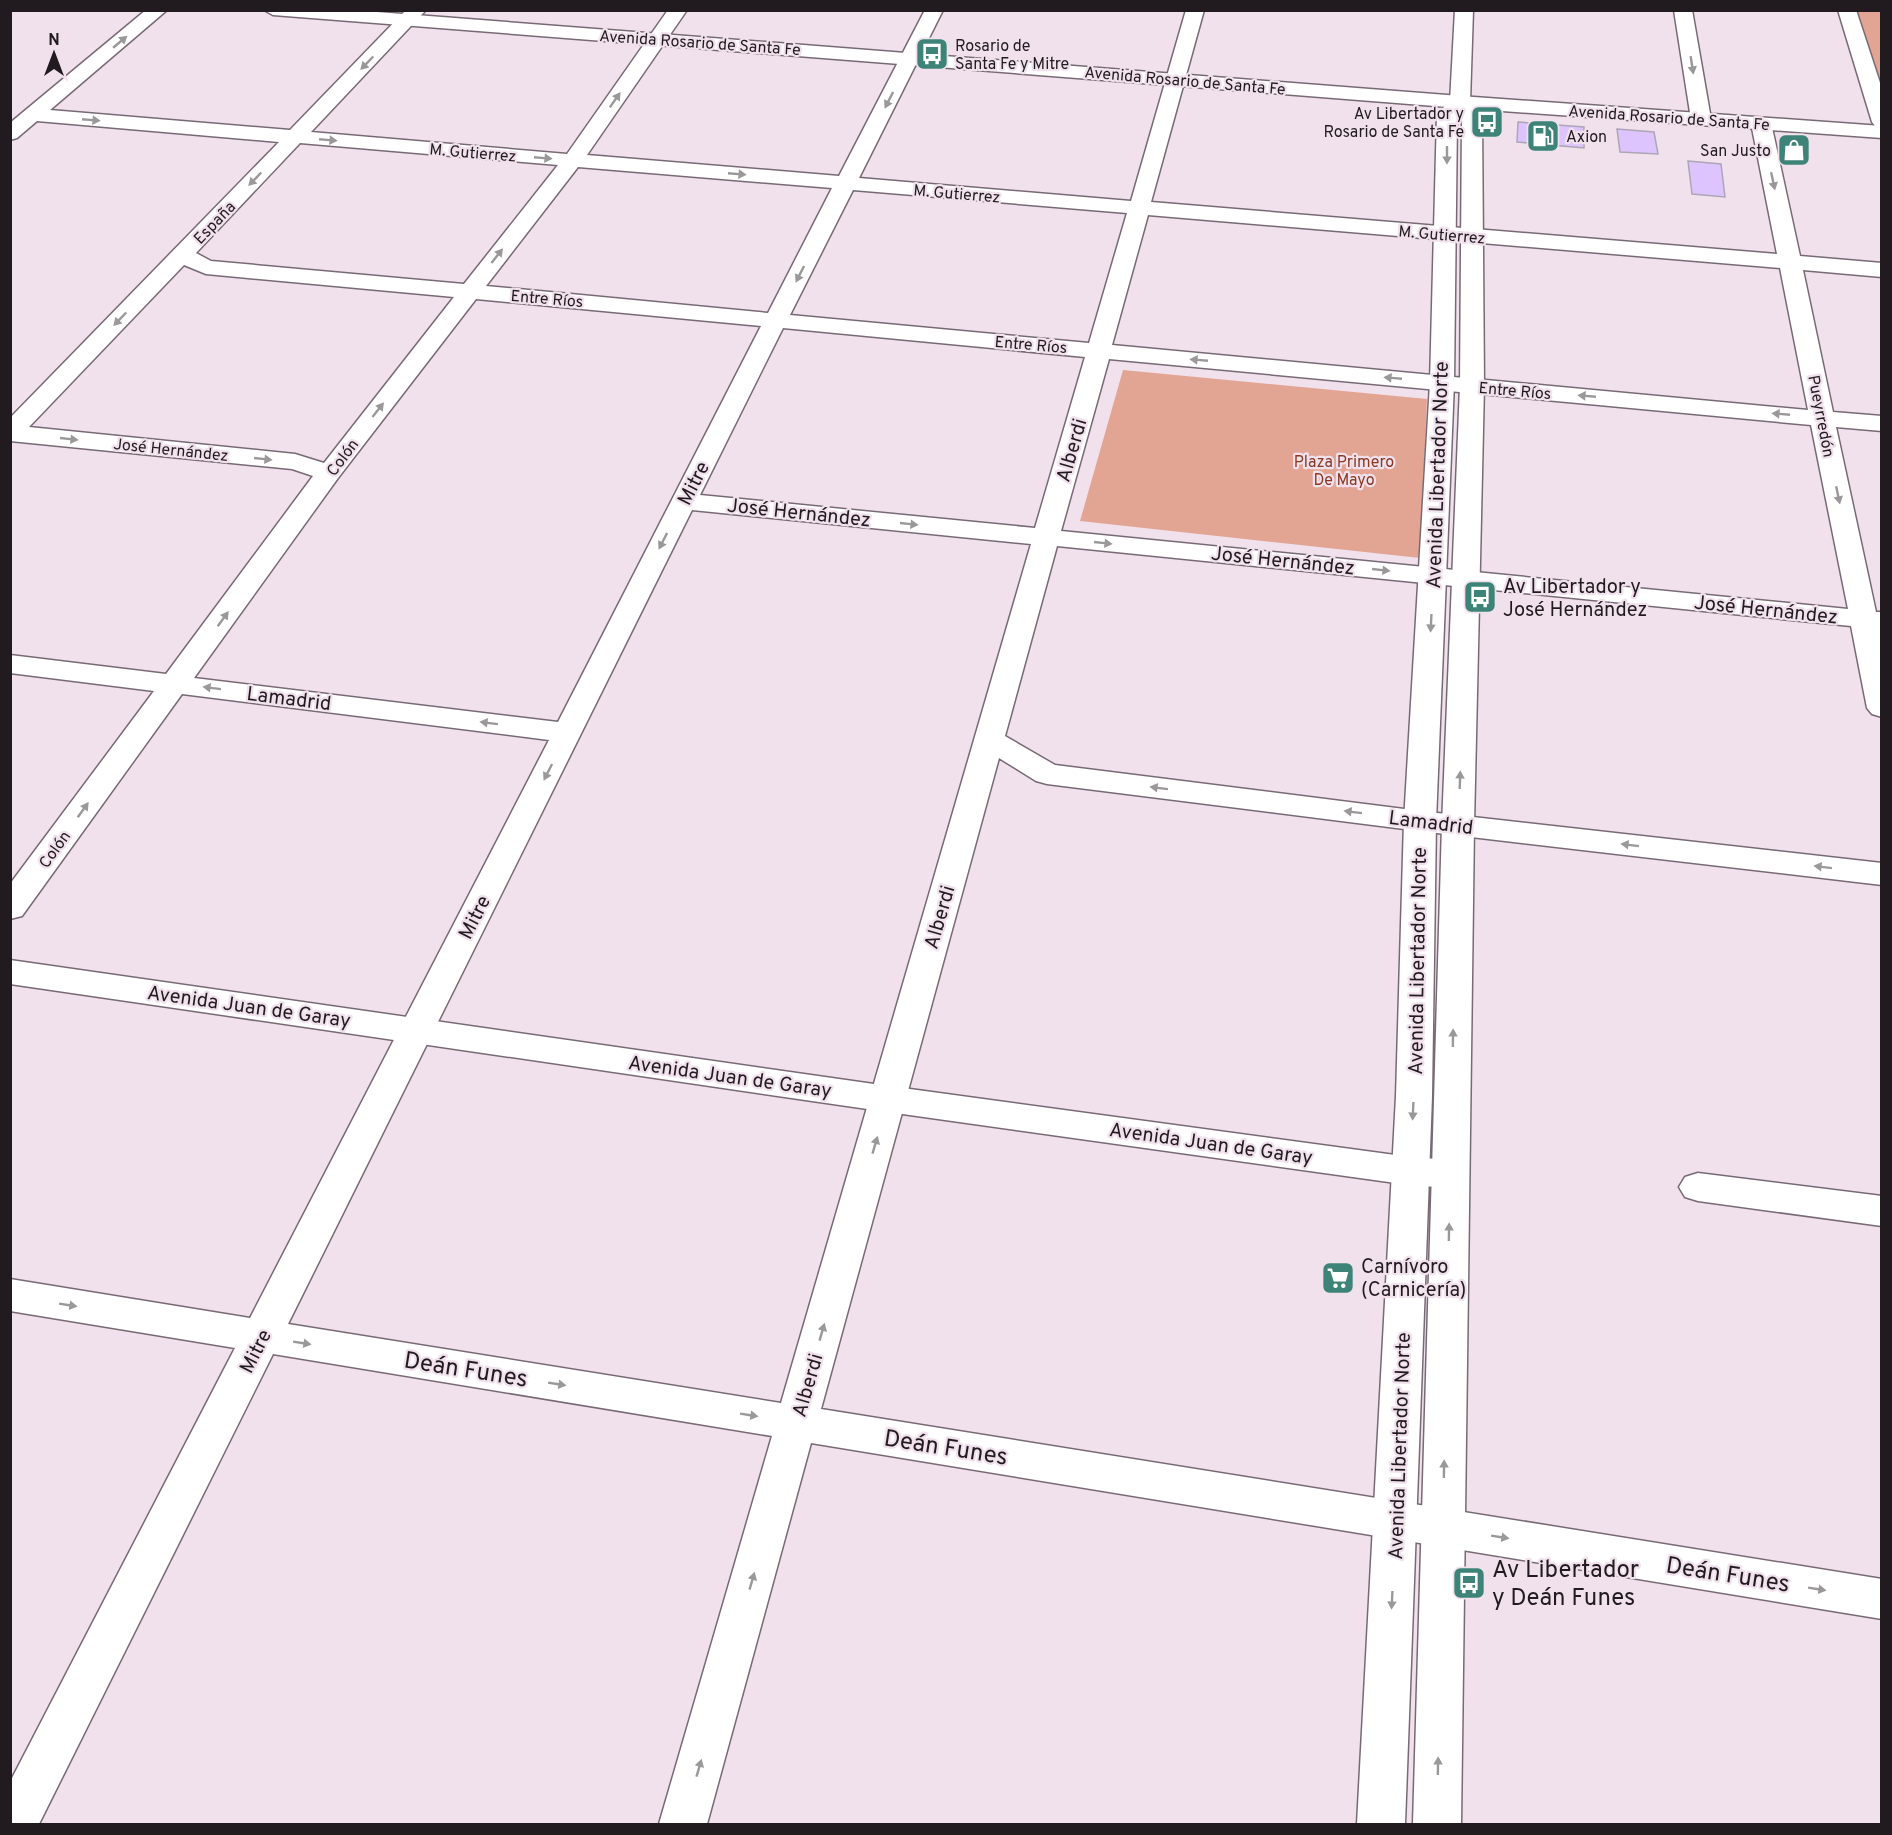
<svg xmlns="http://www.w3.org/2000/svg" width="1892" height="1835" font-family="Overpass,sans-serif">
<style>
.green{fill:#e2a594}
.building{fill:#dec4ff;stroke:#aca6b6;stroke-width:1.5}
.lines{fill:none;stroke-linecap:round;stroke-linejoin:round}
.minor-casing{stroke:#786a75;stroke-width:3}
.tertiary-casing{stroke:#786a75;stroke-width:3}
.secondary-casing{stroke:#786a75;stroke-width:3}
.primary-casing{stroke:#786a75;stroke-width:3}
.minor{fill:#fff;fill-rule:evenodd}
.tertiary{fill:#fff;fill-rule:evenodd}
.secondary{fill:#fff;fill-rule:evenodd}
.primary{fill:#fff;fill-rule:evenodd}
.oneway{fill:#9b989a}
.labels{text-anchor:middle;stroke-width:4.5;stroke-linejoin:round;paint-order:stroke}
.far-street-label{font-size:16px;fill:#211b1f;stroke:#f1e1ed}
.far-poi-label{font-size:16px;fill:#211b1f;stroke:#f1e1ed;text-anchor:start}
.far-park-label{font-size:16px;fill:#883922;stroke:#f1e1ed}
.street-label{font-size:20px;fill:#211b1f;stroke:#f1e1ed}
.poi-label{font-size:20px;fill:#211b1f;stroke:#f1e1ed;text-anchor:start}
.near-street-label{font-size:24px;fill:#211b1f;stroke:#f1e1ed}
.near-poi-label{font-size:24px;fill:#211b1f;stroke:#f1e1ed;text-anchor:start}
</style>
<rect width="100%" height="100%" fill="#f1e1ed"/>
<g class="green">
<path d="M1854 11H1881V102Z"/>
<path d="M1123 370 1427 399 1420 558 1080 521Z"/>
</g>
<g class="building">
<path d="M1518 122 1584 127V148L1517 142Z"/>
<path d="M1617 129 1654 132 1658 154 1620 152Z"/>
<path d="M1688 161 1721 164 1725 197 1692 194Z"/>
</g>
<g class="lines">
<g class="minor-casing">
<g id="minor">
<path d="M146 10H167L50 110 290 130 406 10H426L311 132 567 154 668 10H687L587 155 839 176 925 10H943L859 178 1131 201 1186 10H1204L1151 202 1777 254 1751 123 1754 119H1768L1771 123 1800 256 1882 263V277L1803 270 1833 412 1882 416V431L1836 427 1876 612H1882V717L1872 714 1867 708 1851 626 1057 546 1005 736 1055 765 1420 811 1882 863V885L1420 831 1047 784 1036 781 999 758 821 1409 1882 1579V1619L811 1443 707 1824H659L772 1436 273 1354 39 1824H10V1782L235 1348 10 1311V1279L250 1318 549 740 182 694 22 916 10 919V884L154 691 10 673V655L166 674 313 476 292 469 10 441V418L279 142 37 121 17 138 10 140V123ZM300 143 558 165 464 284 211 261 196 253ZM578 167 832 188 768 313 486 286ZM853 190 1127 213 1089 343 790 315ZM1148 215 1780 268 1808 410 1112 345ZM184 265 206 274 454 297 324 463 295 454 29 427ZM476 299 761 326 558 722 194 678 338 478ZM783 328 1085 357 1035 528 700 495ZM1109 359 1811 425 1848 609 1061 531ZM692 510 1031 544 781 1403 288 1324Z"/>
<path d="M1674 10H1692L1711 119 1708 123H1694L1691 119Z"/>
<path d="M1698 1173 1882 1196V1226L1698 1201 1685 1197 1679 1187 1685 1177Z"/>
</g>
</g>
<g class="tertiary-casing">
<g id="tertiary">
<path d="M1455 10H1473L1470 102 1467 106H1453L1450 102Z"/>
<path d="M10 960 888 1086 1410 1157 1450 1160 1463 1164 1469 1174 1463 1184 1450 1188 1410 1185 888 1112 10 984Z"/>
</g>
</g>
<g class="secondary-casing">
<g id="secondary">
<path d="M1838 10H1856L1882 89V128L1875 126 1872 122Z"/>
<path d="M1460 96 1467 98 1482 116 1484 386 1474 825 1461 1824H1413L1442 825 1460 386 1462 117 1459 113 1457 116 1454 383 1436 821 1432 1096 1405 1824H1357L1396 1096 1404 821 1430 383 1437 114 1453 98Z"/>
</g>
</g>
<g class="primary-casing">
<path id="primary" d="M264 10H351L1460 96 1882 126V138L1460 108 273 15Z"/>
</g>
<use href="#minor" class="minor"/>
<use href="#tertiary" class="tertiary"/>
<use href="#secondary" class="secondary"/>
<use href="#primary" class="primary"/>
</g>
<defs><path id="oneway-solid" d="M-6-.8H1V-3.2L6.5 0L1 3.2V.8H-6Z" transform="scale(1.5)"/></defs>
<g class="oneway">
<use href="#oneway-solid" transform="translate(120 42) rotate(-40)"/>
<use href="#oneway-solid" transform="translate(367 63) rotate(134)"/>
<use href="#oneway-solid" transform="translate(1692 65) rotate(81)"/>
<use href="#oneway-solid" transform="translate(615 100) rotate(-55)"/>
<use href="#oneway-solid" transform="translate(889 100) rotate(117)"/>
<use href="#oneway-solid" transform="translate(91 120) rotate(5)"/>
<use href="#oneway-solid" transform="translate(328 140) rotate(5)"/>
<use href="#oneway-solid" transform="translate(1447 155) rotate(90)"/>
<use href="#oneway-solid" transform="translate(543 158) rotate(5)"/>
<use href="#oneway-solid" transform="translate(737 174) rotate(5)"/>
<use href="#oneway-solid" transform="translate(255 179) rotate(134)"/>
<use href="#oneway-solid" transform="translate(1773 181) rotate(78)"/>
<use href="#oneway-solid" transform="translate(497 256) rotate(-52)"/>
<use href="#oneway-solid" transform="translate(800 274) rotate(117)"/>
<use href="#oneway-solid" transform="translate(120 319) rotate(134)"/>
<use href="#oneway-solid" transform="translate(1199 360) rotate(-175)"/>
<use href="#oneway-solid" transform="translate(1393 378) rotate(-175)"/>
<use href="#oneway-solid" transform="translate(1587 396) rotate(-175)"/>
<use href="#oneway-solid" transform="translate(378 410) rotate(-52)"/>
<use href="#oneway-solid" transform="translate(1781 414) rotate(-175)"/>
<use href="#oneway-solid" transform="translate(69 439) rotate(6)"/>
<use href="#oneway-solid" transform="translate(263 459) rotate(6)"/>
<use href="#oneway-solid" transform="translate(1838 495) rotate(78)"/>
<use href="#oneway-solid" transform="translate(909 524) rotate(6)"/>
<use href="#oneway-solid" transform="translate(663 541) rotate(117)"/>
<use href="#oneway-solid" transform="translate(1103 543) rotate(6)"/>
<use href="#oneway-solid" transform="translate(1381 570) rotate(6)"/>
<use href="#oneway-solid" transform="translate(223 619) rotate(-54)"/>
<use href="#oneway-solid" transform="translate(1431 623) rotate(93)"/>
<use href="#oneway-solid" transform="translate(212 688) rotate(-173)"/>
<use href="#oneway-solid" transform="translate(489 723) rotate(-173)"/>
<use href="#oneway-solid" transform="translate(548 772) rotate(117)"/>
<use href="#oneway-solid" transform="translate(1460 780) rotate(-88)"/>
<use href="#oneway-solid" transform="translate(1159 788) rotate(-173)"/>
<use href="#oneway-solid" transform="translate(83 810) rotate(-54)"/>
<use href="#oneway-solid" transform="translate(1353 812) rotate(-173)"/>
<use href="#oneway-solid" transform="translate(1630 845) rotate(-173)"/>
<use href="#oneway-solid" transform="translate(1823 867) rotate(-173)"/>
<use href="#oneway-solid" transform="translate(1453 1038) rotate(-89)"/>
<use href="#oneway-solid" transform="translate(1413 1111) rotate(93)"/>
<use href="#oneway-solid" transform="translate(875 1145) rotate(-74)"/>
<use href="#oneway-solid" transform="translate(1449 1232) rotate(-89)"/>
<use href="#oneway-solid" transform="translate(68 1305) rotate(9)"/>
<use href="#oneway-solid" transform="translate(822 1332) rotate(-74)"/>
<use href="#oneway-solid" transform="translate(302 1343) rotate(9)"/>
<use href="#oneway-solid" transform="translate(557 1384) rotate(9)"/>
<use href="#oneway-solid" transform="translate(749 1415) rotate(9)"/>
<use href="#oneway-solid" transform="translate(1444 1469) rotate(-89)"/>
<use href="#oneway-solid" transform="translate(1500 1537) rotate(9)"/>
<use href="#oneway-solid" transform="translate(752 1581) rotate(-74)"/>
<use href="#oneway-solid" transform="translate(1817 1589) rotate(9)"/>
<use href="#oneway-solid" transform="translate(1392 1600) rotate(93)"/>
<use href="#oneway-solid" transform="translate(1438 1766) rotate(-89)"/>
<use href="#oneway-solid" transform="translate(699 1768) rotate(-74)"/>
</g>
<defs>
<g id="bus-square" transform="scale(1.725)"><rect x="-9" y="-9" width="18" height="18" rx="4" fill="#3e8377" stroke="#f1e1ed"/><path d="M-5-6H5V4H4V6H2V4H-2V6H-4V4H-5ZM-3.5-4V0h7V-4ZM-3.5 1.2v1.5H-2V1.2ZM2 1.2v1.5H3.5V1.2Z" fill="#fff"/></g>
<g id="fuel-square" transform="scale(1.725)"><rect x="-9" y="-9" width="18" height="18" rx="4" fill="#3e8377" stroke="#f1e1ed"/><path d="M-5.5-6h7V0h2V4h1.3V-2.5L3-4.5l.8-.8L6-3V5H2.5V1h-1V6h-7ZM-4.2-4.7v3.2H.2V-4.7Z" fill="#fff"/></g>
<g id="shop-square" transform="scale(1.725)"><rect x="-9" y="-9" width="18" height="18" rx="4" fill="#3e8377" stroke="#f1e1ed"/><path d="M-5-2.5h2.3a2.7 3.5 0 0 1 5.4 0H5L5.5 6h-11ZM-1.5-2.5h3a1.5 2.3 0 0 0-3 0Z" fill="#fff"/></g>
<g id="supermarket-square" transform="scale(1.725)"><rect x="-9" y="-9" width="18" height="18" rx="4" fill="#3e8377" stroke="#f1e1ed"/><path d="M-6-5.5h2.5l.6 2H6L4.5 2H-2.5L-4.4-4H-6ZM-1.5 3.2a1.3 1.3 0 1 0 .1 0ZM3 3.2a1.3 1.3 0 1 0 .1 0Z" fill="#fff"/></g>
</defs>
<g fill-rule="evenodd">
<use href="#bus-square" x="932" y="54"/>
<use href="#bus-square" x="1487" y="122"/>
<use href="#fuel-square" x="1543" y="136"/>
<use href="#shop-square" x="1794" y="150"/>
<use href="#bus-square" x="1480" y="597"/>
<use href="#supermarket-square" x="1338" y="1278"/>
<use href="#bus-square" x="1469" y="1583"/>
</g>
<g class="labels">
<g class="far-street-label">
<text transform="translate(700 42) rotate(4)" y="6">Avenida Rosario de Santa Fe</text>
<text transform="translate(1185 80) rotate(5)" y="6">Avenida Rosario de Santa Fe</text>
<text transform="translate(1669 117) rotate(4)" y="6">Avenida Rosario de Santa Fe</text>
<text transform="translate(473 152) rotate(5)" y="6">M. Gutierrez</text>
<text transform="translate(957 193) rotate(5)" y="6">M. Gutierrez</text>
<text transform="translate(214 222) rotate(-46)" y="6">España</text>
<text transform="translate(1442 234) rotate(5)" y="6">M. Gutierrez</text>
<text transform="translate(547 298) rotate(5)" y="6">Entre Ríos</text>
<text transform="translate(1031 344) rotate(5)" y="6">Entre Ríos</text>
<text transform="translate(1515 390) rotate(5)" y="6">Entre Ríos</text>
<text transform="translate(1822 416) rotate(79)" y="6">Pueyrredón</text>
<text transform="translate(171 449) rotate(6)" y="6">José Hernández</text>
<text transform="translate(342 457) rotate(-53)" y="6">Colón</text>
<text transform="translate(54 849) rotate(-54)" y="6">Colón</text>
</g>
<g class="far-poi-label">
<text x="955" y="51">Rosario de<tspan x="955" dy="18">Santa Fe y Mitre</tspan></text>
<text x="1464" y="119" text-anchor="end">Av Libertador y<tspan x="1464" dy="18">Rosario de Santa Fe</tspan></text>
<text x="1566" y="142">Axion</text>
<text x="1771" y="156" text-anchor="end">San Justo</text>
</g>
<g class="far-park-label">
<text x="1344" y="467">Plaza Primero<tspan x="1344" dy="18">De Mayo</tspan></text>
</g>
<g class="street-label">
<text transform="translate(1071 450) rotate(-74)" y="7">Alberdi</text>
<text transform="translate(1437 475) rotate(-88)" y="7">Avenida Libertador Norte</text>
<text transform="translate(693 483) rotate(-63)" y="7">Mitre</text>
<text transform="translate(799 512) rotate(6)" y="7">José Hernández</text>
<text transform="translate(1283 560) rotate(6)" y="7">José Hernández</text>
<text transform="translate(1766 609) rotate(6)" y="7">José Hernández</text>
<text transform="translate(289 698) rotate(7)" y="7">Lamadrid</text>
<text transform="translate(1431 822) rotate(7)" y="7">Lamadrid</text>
<text transform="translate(474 917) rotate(-63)" y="7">Mitre</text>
<text transform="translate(939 917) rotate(-74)" y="7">Alberdi</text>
<text transform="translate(1417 961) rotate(-89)" y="7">Avenida Libertador Norte</text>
<text transform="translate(249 1006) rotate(8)" y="7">Avenida Juan de Garay</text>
<text transform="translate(730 1076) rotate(8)" y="7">Avenida Juan de Garay</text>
<text transform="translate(1211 1143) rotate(8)" y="7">Avenida Juan de Garay</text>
<text transform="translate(255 1351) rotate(-63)" y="7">Mitre</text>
<text transform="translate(807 1385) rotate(-74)" y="7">Alberdi</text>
<text transform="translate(1399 1446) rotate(-88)" y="7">Avenida Libertador Norte</text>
</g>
<g class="poi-label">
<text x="1503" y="593">Av Libertador y<tspan x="1503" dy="23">José Hernández</tspan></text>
<text x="1361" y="1273">Carnívoro<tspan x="1361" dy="23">(Carnicería)</tspan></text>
</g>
<g class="near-street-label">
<text transform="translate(466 1369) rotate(9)" y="8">Deán Funes</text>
<text transform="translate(946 1447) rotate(9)" y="8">Deán Funes</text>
<text transform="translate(1728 1574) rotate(9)" y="8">Deán Funes</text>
</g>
<g class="near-poi-label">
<text x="1492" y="1577">Av Libertador<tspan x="1492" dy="28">y Deán Funes</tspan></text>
</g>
</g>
<rect width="1892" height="1835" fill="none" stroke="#211b1f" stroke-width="24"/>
<g transform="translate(54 54)" stroke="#f1e1ed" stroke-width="4.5" paint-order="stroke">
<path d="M0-4.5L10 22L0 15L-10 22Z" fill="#211b1f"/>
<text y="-9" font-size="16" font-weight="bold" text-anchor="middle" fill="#211b1f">N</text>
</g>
</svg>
